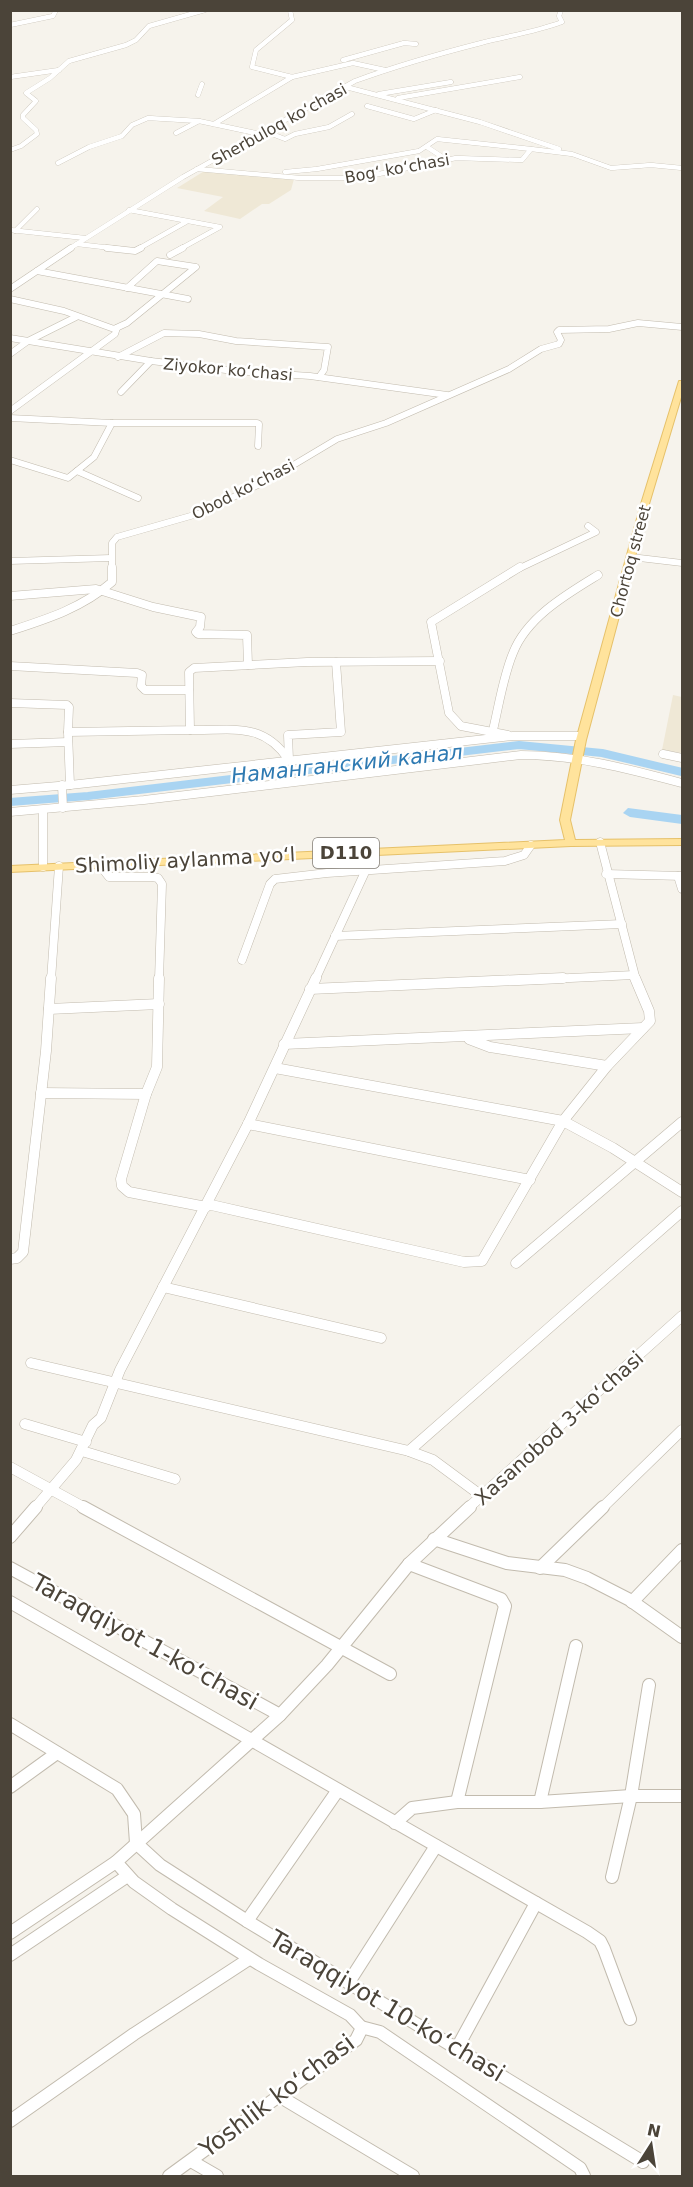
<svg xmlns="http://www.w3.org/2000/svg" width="693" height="2187" font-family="'DejaVu Sans',sans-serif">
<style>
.education{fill:#efe8d6}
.water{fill:#a9d4f2}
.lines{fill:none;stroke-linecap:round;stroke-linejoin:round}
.canal{stroke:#a9d4f2;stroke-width:8}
.minor-far4-casing{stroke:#c2bbae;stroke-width:5}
.minor-far3-casing{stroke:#c2bbae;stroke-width:7}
.minor-far2-casing{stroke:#c2bbae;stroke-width:9}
.minor-far1-casing{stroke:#c2bbae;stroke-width:11}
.minor-casing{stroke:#c2bbae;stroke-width:14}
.major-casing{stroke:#e6c16a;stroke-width:2}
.minor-far4{stroke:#fff;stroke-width:4.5}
.minor-far3{stroke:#fff;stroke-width:6}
.minor-far2{stroke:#fff;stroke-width:8}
.minor-far1{stroke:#fff;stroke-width:10}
.minor{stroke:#fff;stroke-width:12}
.major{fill:#ffe39c;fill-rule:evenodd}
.labels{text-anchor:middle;stroke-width:5;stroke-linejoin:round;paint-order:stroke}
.far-street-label{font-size:16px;fill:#4b4439;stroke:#fff}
.shield{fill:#fff;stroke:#817c74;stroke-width:1.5}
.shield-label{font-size:18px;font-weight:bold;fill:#4b4439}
.street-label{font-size:20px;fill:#4b4439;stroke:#fff}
.water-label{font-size:21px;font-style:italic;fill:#2e7ab2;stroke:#fff}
.near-street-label{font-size:24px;fill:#4b4439;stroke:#fff}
</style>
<rect width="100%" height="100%" fill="#f6f3ec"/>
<g class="education">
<path d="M206 170 294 179 291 190 269 204H262L240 219 204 211 223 197 177 188Z"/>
<path d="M673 695 682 697V753L662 750Z"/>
</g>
<path class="water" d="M628 808 682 815V824L630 817 623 813Z"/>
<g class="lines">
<path class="canal" d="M10 802 88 796 519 745 602 753 682 772"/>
<g class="minor-far4-casing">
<g id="minor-far4">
<path d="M290 10 292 20 256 50 252 67 292 77"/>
<path d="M10 25 53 16 56 10"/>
<path d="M345 60H343L404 43 416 44"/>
<path d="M10 77 59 70"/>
<path d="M346 87 480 122 559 149"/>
<path d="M379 94 451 82"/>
<path d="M198 95 202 84"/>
<path d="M398 98 520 77"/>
<path d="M367 106 414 119 436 110"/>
<path d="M214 124 292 77 353 63 385 70"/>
<path d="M264 131 285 139 295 134 329 127 352 114"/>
<path d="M176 133 199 121"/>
<path d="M427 147 447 160"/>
<path d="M10 150 21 146 37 134 36 130 23 118V115L36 101 26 93 50 78 69 61 126 45 136 40 149 26 205 10"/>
<path d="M58 163 89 147 122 136 132 125 148 118 199 121 260 134"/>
<path d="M197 169 300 178H343L374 175 456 158 522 160 531 149 572 154 611 168 651 165 682 168"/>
<path d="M285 172 317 169 419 151 437 139 531 149"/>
<path d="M129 210 220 227 180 249"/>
<path d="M10 230 85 238"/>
<path d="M15 231 37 209"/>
<path d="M77 244 120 249"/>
<path d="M69 249 183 177 355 81C396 66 438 54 481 43 508 36 535 32 562 22L559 16 561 10"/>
<path d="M138 249 186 222"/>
</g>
</g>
<g class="minor-far3-casing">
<g id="minor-far3">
<path d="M107 248 135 251 141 248"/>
<path d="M170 255 183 248"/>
<path d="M37 271 188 299"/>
<path d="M10 289 71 248"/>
<path d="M10 299 64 311 114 329 127 323 196 267 157 261 127 288"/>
<path d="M10 338 151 361 234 371 310 376 447 395"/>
<path d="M10 354 28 341 76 317"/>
<path d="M118 357 164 333 199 334 236 341 328 347 324 370 319 377"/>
<path d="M121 392 151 361"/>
<path d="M10 411 115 334 117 328"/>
<path d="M10 418 112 423H257L259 424 258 446"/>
<path d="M10 460 68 478 94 457 112 423"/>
<path d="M77 471 138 498"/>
<path d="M631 557 682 563"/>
<path d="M10 561 111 558"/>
<path d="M112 569V543L117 537 201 513 270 479 337 439 386 423 509 369 541 349 559 344 561 340 557 332 559 330 609 329 638 323 682 327"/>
<path d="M518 569 596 532 588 526"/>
</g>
</g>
<g class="minor-far2-casing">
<g id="minor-far2">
<path d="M10 596 96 589 153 607 201 617 200 627 196 632 198 634 247 635 248 665"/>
<path d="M10 631C47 619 82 608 112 582V567"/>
<path d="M10 666 137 673 142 675 141 686 145 690H189"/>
<path d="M10 703 67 705 69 707 68 732 190 730 189 672 194 668 307 662 440 661"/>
<path d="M190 730C231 731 262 721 288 759"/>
<path d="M493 730C499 705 503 677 513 653 527 617 567 594 598 575"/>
<path d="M68 732 70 785 513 736H582"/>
<path d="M508 735 461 726 449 713 431 622 520 567"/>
<path d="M10 744 68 742"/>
<path d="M663 754 682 758"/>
<path d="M289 760 288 735 341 732 336 662"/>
<path d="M62 785 63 808"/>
<path d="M10 790 70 785"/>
<path d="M43 810V867"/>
<path d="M10 812 144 800 521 755C577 755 629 769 682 783"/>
<path d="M600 842 636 980"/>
<path d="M99 864 109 877H152L158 878 162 884 159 980"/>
<path d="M606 874 682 876"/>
<path d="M678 876 682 889"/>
<path d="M335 936 622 924"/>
<path d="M242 960 270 884 275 879 327 873 505 861 524 855 531 845"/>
<path d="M51 980 59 866"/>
<path d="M315 980 365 872"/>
<path d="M528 980 634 975"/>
</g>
</g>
<g class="minor-far1-casing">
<g id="minor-far1">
<path d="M159 978 157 1067 146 1094 121 1179 122 1186 129 1192 206 1207"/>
<path d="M310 989 563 978"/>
<path d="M49 1009 159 1004"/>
<path d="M469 1039 490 1047 607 1066"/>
<path d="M284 1044 643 1028"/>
<path d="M275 1068 563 1121 613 1148 682 1192"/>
<path d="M41 1093 146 1094"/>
<path d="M248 1124 530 1180"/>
<path d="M207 1204 464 1262 482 1261 563 1121 607 1066 650 1021 649 1011 635 978"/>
<path d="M10 1259 17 1258 23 1252 46 1051 51 978"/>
<path d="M516 1263 682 1122"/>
<path d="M163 1287 381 1338"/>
<path d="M31 1363 409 1451 433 1460 483 1497"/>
<path d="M25 1424 86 1442"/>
<path d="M82 1451 175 1479"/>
<path d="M409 1451 682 1211"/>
<path d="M10 1467 85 1508"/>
<path d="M35 1508 76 1460 93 1425 101 1418 120 1370 248 1124 316 978"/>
<path d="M468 1508 682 1316"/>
<path d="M602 1508 682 1430"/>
</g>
</g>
<g class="minor-casing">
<g id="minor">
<path d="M83 1507 390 1674"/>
<path d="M10 1537 36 1507"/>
<path d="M434 1539 507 1563 565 1570 587 1578 630 1600 682 1637"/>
<path d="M409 1564 501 1599 505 1606 457 1802"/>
<path d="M10 1568 280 1715"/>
<path d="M540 1568 603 1507"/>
<path d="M10 1602 587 1932 600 1941 604 1949 630 2019"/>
<path d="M632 1602 682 1550"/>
<path d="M10 1724 117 1789 134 1814 136 1843"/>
<path d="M10 1787 57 1753"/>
<path d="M540 1802 576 1646"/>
<path d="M395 1823 412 1808 457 1802H540L631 1796H682"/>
<path d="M136 1843 160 1865 247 1921 643 2162"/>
<path d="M116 1862 134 1882 172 1909 259 1964 350 2015 362 2028 356 2040 169 2176"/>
<path d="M612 1877 631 1796 649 1685"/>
<path d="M247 1921 338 1790"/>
<path d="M10 1933 116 1862 280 1715 327 1665 409 1564 470 1507"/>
<path d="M10 1955 126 1877"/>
<path d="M349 1982 436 1846"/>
<path d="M361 2027 380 2032 580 2168 584 2176"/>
<path d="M457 2048 536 1903"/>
<path d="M279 2096 413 2176"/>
<path d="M10 2121 134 2034 249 1959"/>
<path d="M191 2161 217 2176"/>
</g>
</g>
<g class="major-casing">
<path id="major" d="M679 381H682V394L649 504 586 740 570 820 575 840 682 839V845L571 846 10 872V866L565 840 560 820 576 740 641 504Z"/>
</g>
<use href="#minor-far4" class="minor-far4"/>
<use href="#minor-far3" class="minor-far3"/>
<use href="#minor-far2" class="minor-far2"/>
<use href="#minor-far1" class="minor-far1"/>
<use href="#minor" class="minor"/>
<use href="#major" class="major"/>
</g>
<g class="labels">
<g class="far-street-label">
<text transform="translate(279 124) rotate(-29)" y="6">Sherbuloq koʻchasi</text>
<text transform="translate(397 168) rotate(-10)" y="6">Bogʻ koʻchasi</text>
<text transform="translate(228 369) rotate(5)" y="6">Ziyokor koʻchasi</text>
<text transform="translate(243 489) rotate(-27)" y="6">Obod koʻchasi</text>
<text transform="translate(630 561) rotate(-75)" y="6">Chortoq street</text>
</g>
<rect class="shield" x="313" y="838" width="66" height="30" rx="4.5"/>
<g class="shield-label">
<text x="346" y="859">D110</text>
</g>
<g class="street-label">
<text transform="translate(185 860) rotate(-3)" y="7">Shimoliy aylanma yoʻl</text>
<text transform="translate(559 1428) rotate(-42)" y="7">Xasanobod 3-koʻchasi</text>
</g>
<g class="water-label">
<text transform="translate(347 764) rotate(-6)" y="7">Наманганский канал</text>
</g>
<g class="near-street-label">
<text transform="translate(145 1642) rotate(29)" y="8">Taraqqiyot 1-koʻchasi</text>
<text transform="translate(387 2006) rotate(31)" y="8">Taraqqiyot 10-koʻchasi</text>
<text transform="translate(277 2096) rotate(-37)" y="8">Yoshlik koʻchasi</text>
</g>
</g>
<rect width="693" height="2187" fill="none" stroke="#4b4439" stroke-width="24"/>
<g transform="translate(651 2145) rotate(12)" stroke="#ffffff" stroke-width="4.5" paint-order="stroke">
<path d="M0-4.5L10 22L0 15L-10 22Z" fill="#4b4439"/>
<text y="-9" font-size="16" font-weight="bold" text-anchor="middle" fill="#4b4439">N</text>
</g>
</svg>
